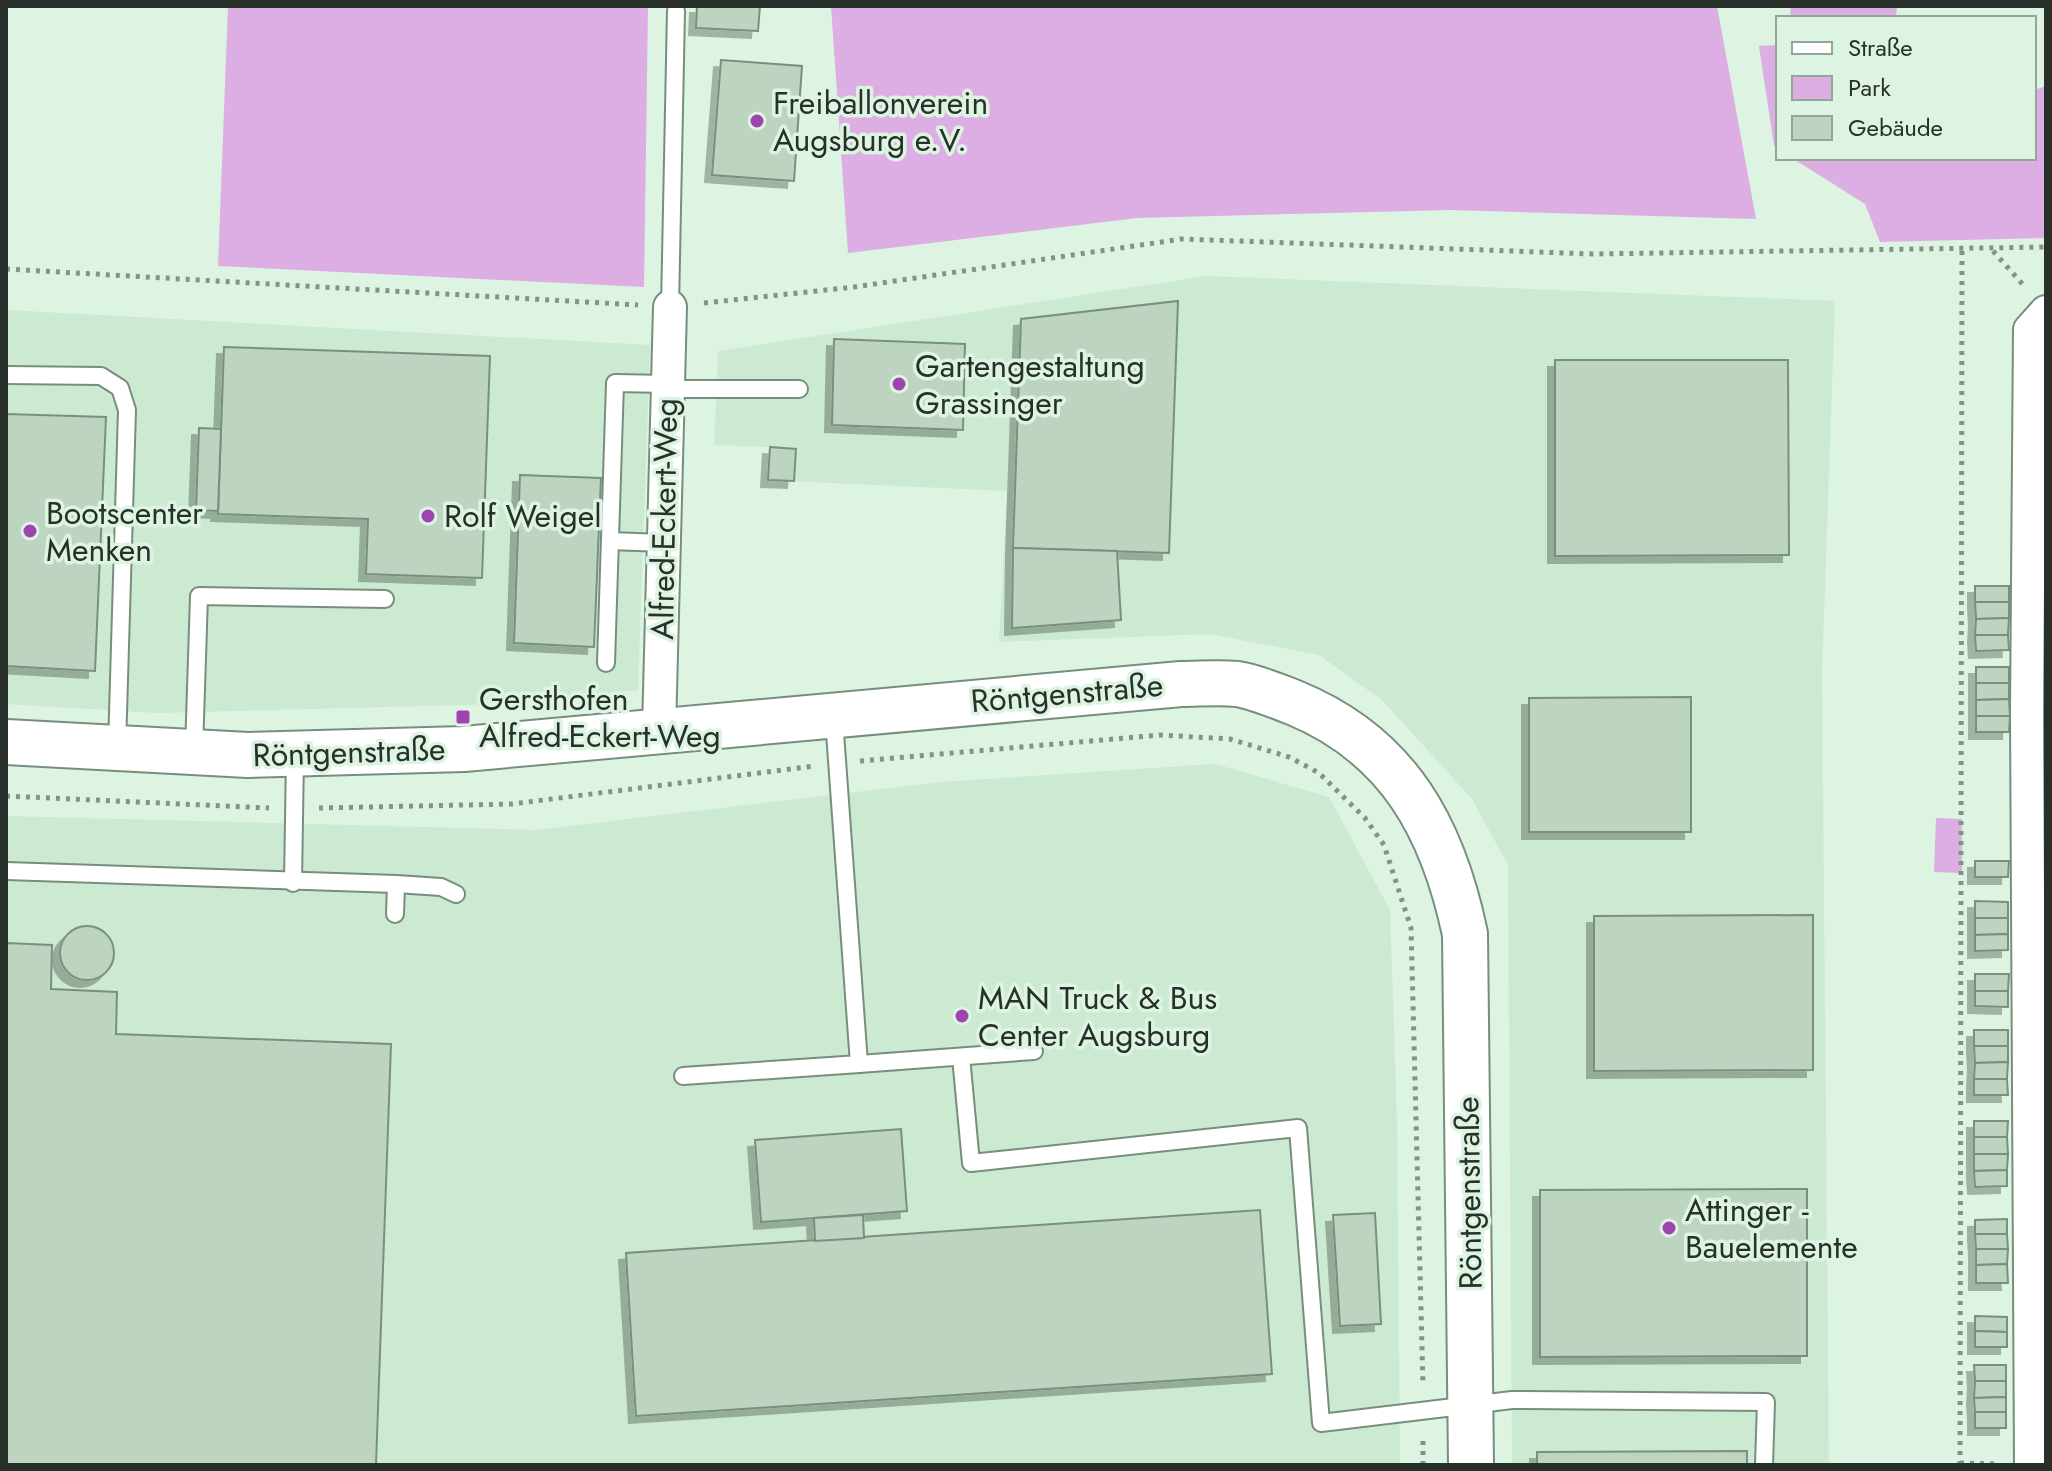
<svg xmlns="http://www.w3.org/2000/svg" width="2052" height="1471" font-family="Jost,sans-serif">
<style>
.built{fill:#cbead1}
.green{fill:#dcaee3}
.building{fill:#bdd4c1;stroke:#7a907e;stroke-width:2;filter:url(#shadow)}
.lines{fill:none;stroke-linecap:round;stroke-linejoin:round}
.lane-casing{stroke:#788e7c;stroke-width:20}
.street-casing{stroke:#788e7c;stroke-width:36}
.secondary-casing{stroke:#788e7c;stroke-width:48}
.path{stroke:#839487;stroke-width:5;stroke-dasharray:4 6;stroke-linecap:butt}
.lane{stroke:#fff;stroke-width:16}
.street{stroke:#fff;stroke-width:32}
.secondary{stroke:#fff;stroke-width:44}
.poi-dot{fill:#9f44ae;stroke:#dcf4e1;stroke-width:3}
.labels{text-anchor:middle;stroke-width:7;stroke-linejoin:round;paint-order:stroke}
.poi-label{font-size:32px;fill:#273029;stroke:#dcf4e1;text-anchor:start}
.street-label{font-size:32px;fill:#273029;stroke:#dcf4e1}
</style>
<defs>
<filter id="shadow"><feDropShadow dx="-7" dy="7" stdDeviation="0" flood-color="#0004"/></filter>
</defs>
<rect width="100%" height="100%" fill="#dcf4e1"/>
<g class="built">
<path d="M1206 276 1835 301 1822 673 1829 1465H1512L1508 865 1472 799 1382 700 1319 655 1210 634 999 642 1007 491 767 480 769 447 714 445 718 351Z"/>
<path d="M6 310 650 345 638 690 499 704 157 713 6 704Z"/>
<path d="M1215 764 1329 797 1390 910 1397 1122 1400 1465H6V816L536 830 941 782Z"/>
</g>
<g class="green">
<path d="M228 6H648L644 287 218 266Z"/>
<path d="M831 6H1717L1756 219 1451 210 1137 218 848 253Z"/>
<path d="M1791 6H1897L1896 18H1790Z"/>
<path d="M1778 45V149L1774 146 1759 46Z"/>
<path d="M2046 86V238L1880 242 1865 204 1792 158H2034V90Z"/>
<path d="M1936 818 1962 819V873L1934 872Z"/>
</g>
<g class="building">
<path d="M697 6H760L758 31 696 28Z"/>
<path d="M721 60 802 66 794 181 712 175Z"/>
<path d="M1178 301 1169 553 1013 548 1021 319Z"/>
<path d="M834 339 965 344 963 430 832 425Z"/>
<path d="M224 347 490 356 482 578 366 574 368 519 218 514Z"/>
<path d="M1555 360H1788L1789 555 1555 556Z"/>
<path d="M6 414 106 417 95 671 6 666Z"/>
<path d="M199 428 221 429 218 511 196 510Z"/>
<path d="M770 447 796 449 794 481 768 480Z"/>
<path d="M520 475 601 478 594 647 514 643Z"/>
<path d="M1013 548 1117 551 1121 620 1012 628Z"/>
<rect x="1975" y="586" width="34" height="16"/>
<path d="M1975 602H2009V618L1976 619Z"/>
<path d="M2009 618 2008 635H1975L1976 619Z"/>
<path d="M1975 635H2008L2009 650 1976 651Z"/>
<rect x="1976" y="667" width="33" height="16"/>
<path d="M1976 683H2009V699L1976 700Z"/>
<path d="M1691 697V832H1529V698Z"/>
<path d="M2009 699 2010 716H1976V700Z"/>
<path d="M1976 716H2010L2009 732H1976Z"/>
<path d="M1975 861H2009L2008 877H1975Z"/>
<path d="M1975 901 2008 902V918H1975Z"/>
<path d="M1813 915V1070L1594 1071V916Z"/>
<path d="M1975 918H2008V934L1975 935Z"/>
<circle cx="87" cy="953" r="27"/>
<path d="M2008 934V950L1975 951V935Z"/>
<path d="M6 943 52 945 51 989 117 992 116 1034 391 1044 376 1465H6Z"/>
<path d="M1975 974H2009L2008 991H1975Z"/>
<path d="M1975 991H2008V1007L1975 1006Z"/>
<rect x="1974" y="1030" width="34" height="16"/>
<path d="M1974 1046H2008V1062L1975 1063Z"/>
<path d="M2008 1062 2007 1079H1974L1975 1063Z"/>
<path d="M1974 1079H2007L2008 1095H1974Z"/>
<path d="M1974 1121H2008L2007 1137H1974Z"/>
<path d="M901 1129 907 1211 761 1222 755 1140Z"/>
<path d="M1974 1137H2007L2008 1154H1974Z"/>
<path d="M1974 1154H2008L2007 1170 1974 1171Z"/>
<path d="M2007 1170V1186L1975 1187 1974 1171Z"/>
<path d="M1807 1189V1356L1540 1357V1190Z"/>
<path d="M1260 1210 1272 1374 636 1416 626 1253Z"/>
<path d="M1375 1213 1381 1324 1340 1326 1333 1215Z"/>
<path d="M863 1215 864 1238 815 1241 814 1218Z"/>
<path d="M2007 1219V1234H1975V1220Z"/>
<path d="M1975 1234H2007L2008 1249H1976Z"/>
<path d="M1976 1249H2008L2007 1264 1976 1265Z"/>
<path d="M2007 1264 2008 1283H1976V1265Z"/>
<path d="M1975 1316 2007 1317V1332L1975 1331Z"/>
<path d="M1975 1331 2007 1332V1347H1975Z"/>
<path d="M1974 1365H2006V1381H1975Z"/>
<path d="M1975 1381H2006V1397L1974 1398Z"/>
<path d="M2006 1397V1412H1975L1974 1398Z"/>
<rect x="1975" y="1412" width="31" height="16"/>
<path d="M1747 1451V1465H1537V1452Z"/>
</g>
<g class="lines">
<g class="lane-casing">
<g id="lane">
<path d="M670 307 676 11"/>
<path d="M6 375 101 376 120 388 127 410 117 747"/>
<path d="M667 389H799"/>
<path d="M610 541 663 543"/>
<path d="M606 663 615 383 667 384"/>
<path d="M194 750 199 596 385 599"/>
<path d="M6 871 396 884 441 887 456 894"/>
<path d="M293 883 295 756"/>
<path d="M395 914 396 884"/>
<path d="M961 1057 971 1163 1298 1128 1321 1423 1512 1400 1766 1402 1764 1465"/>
<path d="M859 1064 1034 1051"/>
<path d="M683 1076 859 1064 834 719"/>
</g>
</g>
<g class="street-casing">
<g id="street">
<path d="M659 730 670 307"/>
<path d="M2031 1465 2027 712 2030 330 2046 312"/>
</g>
</g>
<g class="secondary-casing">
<path id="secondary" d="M6 742 248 755 464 749 1181 684C1199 684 1218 682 1237 684 1256 687 1277 696 1295 703 1399 746 1443 829 1465 934L1471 1465"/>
</g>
<g class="path">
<path d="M1993 251 2026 288"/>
<path d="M6 269 638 305"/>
<path d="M704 303 854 287 1182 239 1593 254 2046 247"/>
<path d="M860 761 1160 735 1230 739 1289 757 1319 773 1365 818 1384 845 1411 928 1423 1386"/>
<path d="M6 796 269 808"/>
<path d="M319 808 512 804 814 766"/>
<path d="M1960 1463 1997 1464"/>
<path d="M1423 1465V1436"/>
<path d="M1960 1465 1962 250"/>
</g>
<use href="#lane" class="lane"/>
<use href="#street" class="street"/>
<use href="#secondary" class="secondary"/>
</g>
<g class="poi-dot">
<circle cx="757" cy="121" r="8"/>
<circle cx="899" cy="384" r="8"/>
<circle cx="428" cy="516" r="8"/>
<circle cx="30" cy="531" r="8"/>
<rect x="455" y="709" width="16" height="16" rx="4"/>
<circle cx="962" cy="1016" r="8"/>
<circle cx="1669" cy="1228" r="8"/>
</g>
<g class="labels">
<g class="poi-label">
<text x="773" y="114">Freiballonverein<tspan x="773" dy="37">Augsburg e.V.</tspan></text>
<text x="915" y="377">Gartengestaltung<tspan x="915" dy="37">Grassinger</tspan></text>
<text x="46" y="524">Bootscenter<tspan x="46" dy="37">Menken</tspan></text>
<text x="444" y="527">Rolf Weigel</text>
<text x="479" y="710">Gersthofen<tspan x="479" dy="37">Alfred-Eckert-Weg</tspan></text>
<text x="978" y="1009">MAN Truck &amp; Bus<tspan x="978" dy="37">Center Augsburg</tspan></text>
<text x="1685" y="1221">Attinger -<tspan x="1685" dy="37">Bauelemente</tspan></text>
</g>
<g class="street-label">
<text transform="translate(664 519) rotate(-89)" y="11">Alfred-Eckert-Weg</text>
<text transform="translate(1067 693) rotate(-5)" y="11">Röntgenstraße</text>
<text transform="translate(349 752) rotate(-2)" y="11">Röntgenstraße</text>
<text transform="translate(1469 1193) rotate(-91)" y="11">Röntgenstraße</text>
</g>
</g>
<rect width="2052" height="1471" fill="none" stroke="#273029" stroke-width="16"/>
<rect x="1776" y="16" width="260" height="144" fill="#dcf4e1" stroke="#94a697" stroke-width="2"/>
<rect x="1792" y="42" width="40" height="12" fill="#ffffff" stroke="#94a697" stroke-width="2"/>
<text x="1848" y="56" font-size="24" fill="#273029">Straße</text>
<rect x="1792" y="76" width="40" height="24" fill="#dcaee3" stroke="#94a697" stroke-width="2"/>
<text x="1848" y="96" font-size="24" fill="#273029">Park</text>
<rect x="1792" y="116" width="40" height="24" fill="#bdd4c1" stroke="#94a697" stroke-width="2"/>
<text x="1848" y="136" font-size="24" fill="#273029">Gebäude</text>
</svg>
